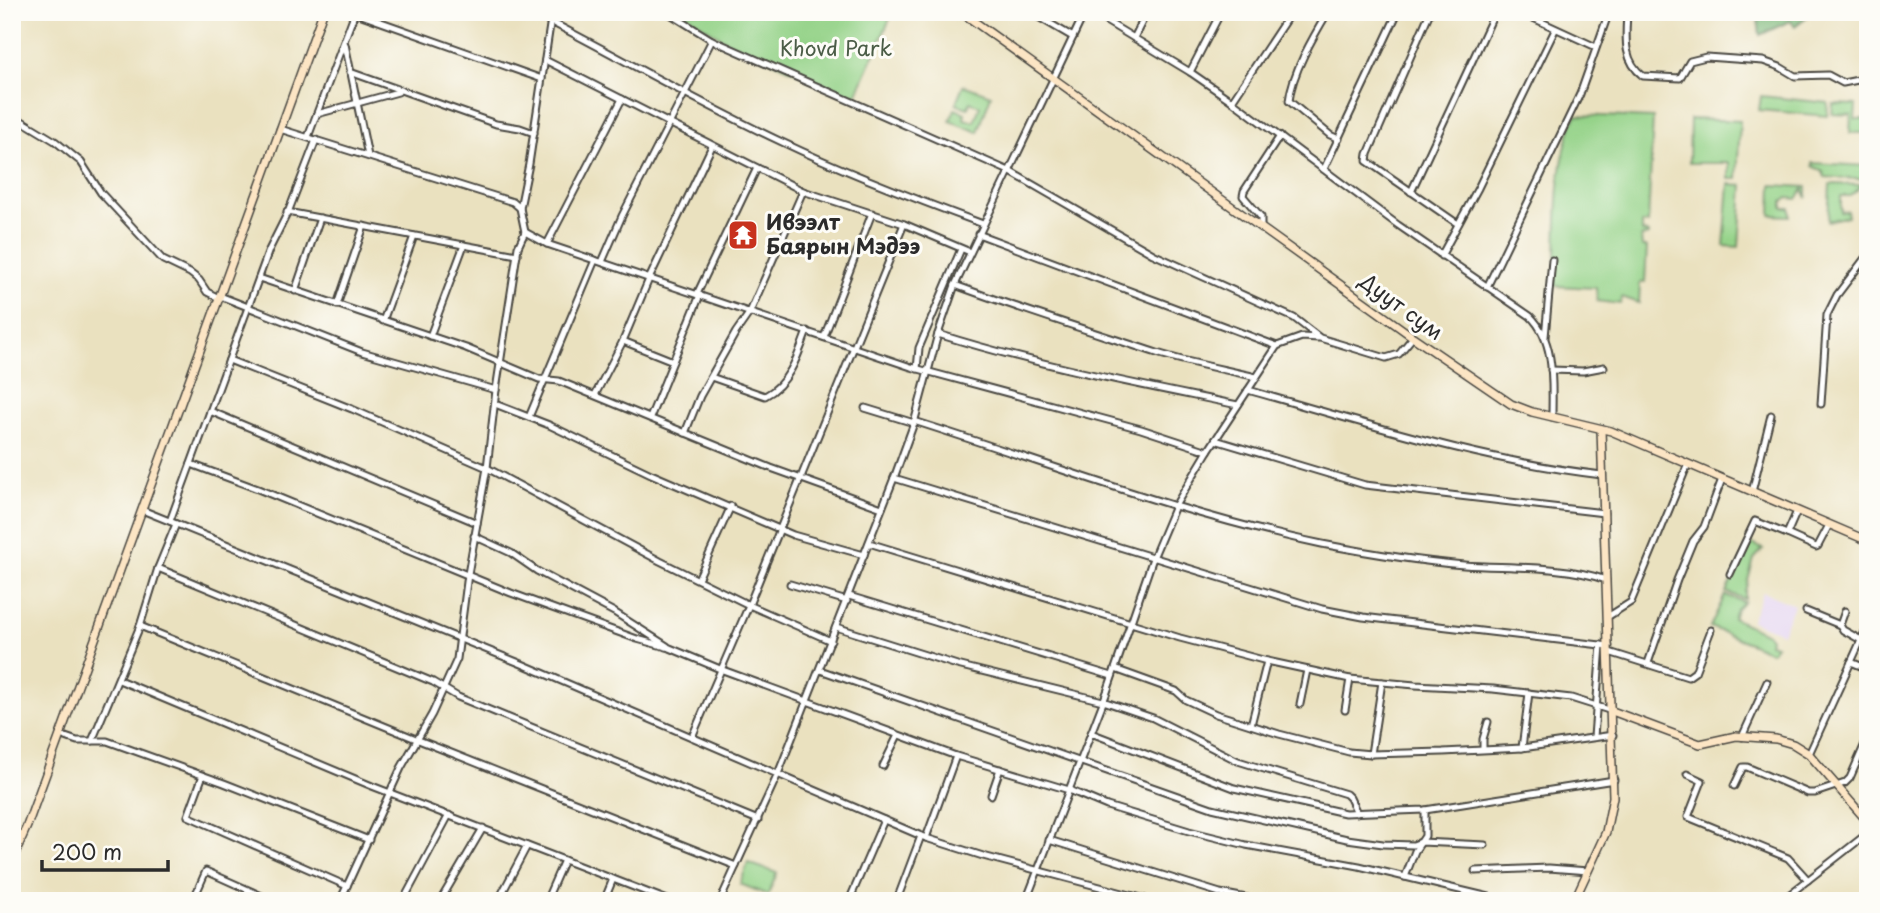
<svg xmlns="http://www.w3.org/2000/svg" width="1880" height="913" font-family="'Playpen Sans',sans-serif">
<style>
.built{fill:#e3d3f2}
.green{fill:#95d389;stroke:#607f5a;stroke-width:2}
.forest{fill:#78b575;stroke:#527050;stroke-width:2}
.lines{fill:none;stroke-linecap:round;stroke-linejoin:round}
.street-casing{stroke:#484641;stroke-width:9}
.secondary-casing{stroke:#484641;stroke-width:10}
.street{stroke:#fff;stroke-width:5}
.secondary{stroke:#fce5c4;stroke-width:7}
.labels{text-anchor:middle;stroke-width:6;stroke-linejoin:round;paint-order:stroke}
.park-label{font-size:21px;fill:#4b5d47;stroke:#fdfcf7}
.poi-label{font-size:21px;font-weight:bold;fill:#2b2b2b;stroke:#fdfcf7;text-anchor:start}
.street-label{font-size:21px;fill:#2b2b2b;stroke:#fdfcf7}
</style>
<rect width="100%" height="100%" fill="#fdfcf7"/>
<filter id="ink" filterUnits="userSpaceOnUse"><feTurbulence type="fractalNoise" baseFrequency=".0143" numOctaves="2"/><feDisplacementMap in="SourceGraphic" scale="14" xChannelSelector="R" yChannelSelector="G"/><feConvolveMatrix kernelMatrix="1 2 1 2 8 2 1 2 1" color-interpolation-filters="sRGB"/></filter>
<filter id="wash" filterUnits="userSpaceOnUse"><feTurbulence type="fractalNoise" baseFrequency=".00686" numOctaves="4" result="noise"/><feDisplacementMap in="SourceGraphic" scale="28" xChannelSelector="R" yChannelSelector="G"/><feGaussianBlur stdDeviation="1.57" result="paint"/><feColorMatrix in="noise" values="0 0 0 0 0 0 0 0 0 0 0 0 0 0 0 0 0 1.4 0 .05"/><feComposite in="paint" operator="in"/></filter>
<g filter="url(#wash)">
<rect width="100%" height="100%" fill="#eae1bf"/>
<path class="built" d="M1763 592 1794 605 1782 633 1751 621Z"/>
<g class="green">
<path d="M682 12H893L855 98 726 41Z"/>
<path d="M963 85 991 95 978 132 950 121 955 109 965 113 964 119 974 122 980 106 970 102 968 108 956 104Z"/>
<path d="M1761 96 1828 103 1827 116 1759 110Z"/>
<path d="M1833 104 1856 105 1855 119H1868V133H1850L1851 115 1832 114Z"/>
<path d="M1576 115 1653 118 1648 223H1642V232L1648 233V235L1641 237 1642 247H1647L1645 282 1640 283 1639 303 1622 297 1620 304 1597 301 1596 288 1555 286C1558 231 1553 166 1576 115Z"/>
<path d="M1690 119 1740 121 1737 179H1729V163H1689Z"/>
<path d="M1813 163 1868 166V180L1825 177 1823 172 1813 166Z"/>
<path d="M1729 184 1743 185 1739 247 1724 246Z"/>
<path d="M1830 184 1863 185 1850 196H1841V212L1847 211 1848 216 1828 221Z"/>
<path d="M1772 185 1807 187V198L1803 189 1797 199 1788 198 1783 202V208H1790V216L1771 215Z"/>
<path d="M1750 543 1763 549 1754 559 1745 591V599L1726 592Z"/>
<path d="M1725 595 1744 602 1736 610 1733 618 1767 634 1770 638 1769 643 1776 645 1771 652 1710 627Z"/>
<path d="M748 863 777 873 768 895 740 884Z"/>
</g>
<path class="forest" d="M1757 12H1813L1795 26 1790 21 1760 35Z"/>
</g>
<g filter="url(#ink)">
<g class="lines">
<g class="street-casing">
<g id="street">
<path d="M353 12 542 79"/>
<path d="M532 12C616 55 697 102 782 142 847 173 915 199 983 224"/>
<path d="M667 12 712 40 1009 171 1153 254 1294 318 1320 338 1386 358 1399 354 1413 337"/>
<path d="M1030 12 1073 37"/>
<path d="M1091 12 1190 72 1232 101 1398 225 1530 316C1556 341 1552 384 1552 417"/>
<path d="M1328 12C1313 37 1292 73 1289 101L1330 135 1339 139"/>
<path d="M1430 12 1368 154 1367 161 1458 224"/>
<path d="M1520 12 1596 47"/>
<path d="M1627 12C1626 36 1622 60 1643 76L1680 78 1690 61 1706 57 1763 61 1780 67 1795 76 1828 75 1843 83 1868 78"/>
<path d="M1134 38 1147 12"/>
<path d="M345 44 368 156"/>
<path d="M545 60 803 191 904 224 970 252"/>
<path d="M350 72 496 124 520 128 534 133"/>
<path d="M1190 72 1221 12"/>
<path d="M1232 101 1291 12"/>
<path d="M317 114 398 92"/>
<path d="M12 115 55 141 81 162 101 193 163 260 190 273 199 280 207 292 219 298"/>
<path d="M280 129 513 202 520 208"/>
<path d="M308 137 355 12"/>
<path d="M1324 169 1398 12"/>
<path d="M1411 192 1495 12"/>
<path d="M287 212 517 255"/>
<path d="M1261 227V217L1243 196 1244 191 1280 136"/>
<path d="M525 232 547 244 911 367 1141 429 1208 451"/>
<path d="M978 234 1277 346"/>
<path d="M547 244 622 99"/>
<path d="M1441 256 1478 188 1555 30"/>
<path d="M602 262 622 216 712 40"/>
<path d="M259 278 466 348 539 379 559 381 771 468 882 508"/>
<path d="M955 285C1022 310 1090 331 1157 353 1189 363 1223 369 1256 377"/>
<path d="M1487 287 1580 94 1609 12"/>
<path d="M295 291 320 218"/>
<path d="M697 294 757 168"/>
<path d="M220 296 362 352 496 390"/>
<path d="M337 305 364 226"/>
<path d="M383 321 414 236"/>
<path d="M938 334C1036 365 1137 384 1238 405"/>
<path d="M430 336 464 245"/>
<path d="M824 337 872 213"/>
<path d="M1545 337 1552 260"/>
<path d="M623 341 673 361"/>
<path d="M229 360 352 409 487 468 660 561 749 605 831 641"/>
<path d="M917 369 919 348 961 249"/>
<path d="M1551 370 1583 371 1604 367"/>
<path d="M711 377 765 396C789 384 798 356 807 331"/>
<path d="M1248 390C1365 423 1481 461 1602 475"/>
<path d="M595 395 623 341 649 279 712 146"/>
<path d="M495 404 549 425 651 474 793 535 864 555"/>
<path d="M1821 404 1827 315 1837 295 1868 254"/>
<path d="M865 408 914 423"/>
<path d="M210 411 477 523"/>
<path d="M529 417 595 260"/>
<path d="M650 418 700 295"/>
<path d="M914 421C1050 464 1183 515 1322 544 1369 553 1416 561 1464 565 1509 568 1565 565 1606 580"/>
<path d="M685 433 700 396 736 332 750 312 803 191"/>
<path d="M1215 440 1365 485 1604 513"/>
<path d="M191 464 258 489 511 593 637 639 670 648 720 669 956 756 1069 790 1107 806 1189 831 1246 845 1359 866 1506 901"/>
<path d="M894 478 1322 609 1363 617 1609 646"/>
<path d="M1752 492 1771 415"/>
<path d="M142 510 522 664 926 838 983 856 1153 901"/>
<path d="M1797 511 1787 534 1816 547 1818 546 1829 525"/>
<path d="M170 521 269 250 289 210 316 140"/>
<path d="M474 536 511 553 537 571 614 612 667 646"/>
<path d="M869 543 1180 638 1267 661 1350 679 1415 685 1493 689 1571 698 1612 711"/>
<path d="M158 568 433 682 458 697 758 820"/>
<path d="M1730 574 1755 521 1787 534"/>
<path d="M698 579 731 506"/>
<path d="M790 584 847 601"/>
<path d="M849 596 1112 676"/>
<path d="M1806 611 1840 625"/>
<path d="M1845 611 1840 625 1843 630 1861 640"/>
<path d="M1609 616 1631 602 1688 464"/>
<path d="M140 626 416 739 736 866"/>
<path d="M836 627 957 665 1103 701 1153 718 1238 761 1346 794 1350 798 1357 813"/>
<path d="M1609 652 1688 677 1695 672 1711 630"/>
<path d="M1851 662 1868 669"/>
<path d="M1648 663 1677 580 1693 541 1704 527 1722 479"/>
<path d="M1115 669 1176 691 1186 700 1216 714 1279 734 1349 752 1371 754 1443 752 1522 748 1613 735"/>
<path d="M820 670 1212 808 1347 839 1383 844 1413 845 1421 842 1485 845"/>
<path d="M119 680 372 786 670 901"/>
<path d="M1300 704 1307 670"/>
<path d="M1345 710 1350 679"/>
<path d="M1251 725 1267 661"/>
<path d="M1091 733 1234 788 1345 813 1425 810 1614 780"/>
<path d="M60 735 77 741H107L224 783 369 840"/>
<path d="M692 737 749 605 904 224"/>
<path d="M1594 737 1601 645"/>
<path d="M1742 737 1767 682"/>
<path d="M92 741 140 626 158 568 176 524"/>
<path d="M1483 748V739L1488 722"/>
<path d="M1522 748 1529 693"/>
<path d="M1371 754 1382 682"/>
<path d="M1809 754 1868 625"/>
<path d="M883 766 898 735"/>
<path d="M1687 774 1702 781 1688 817 1788 858 1808 880"/>
<path d="M203 775 188 816 347 886"/>
<path d="M1734 786 1743 767H1747L1808 793H1815L1845 783 1850 778 1868 737"/>
<path d="M991 795 1000 769"/>
<path d="M926 838 956 756"/>
<path d="M1049 840 1220 893 1262 901"/>
<path d="M1475 871 1549 868 1588 871"/>
<path d="M1405 877 1415 851 1425 836V810"/>
<path d="M898 897 921 836"/>
<path d="M205 901 195 896 206 871 273 901"/>
<path d="M340 901 401 768 432 714 457 659 468 574 487 468 496 390 518 247 525 232 520 208 529 164 552 12"/>
<path d="M403 901 449 815"/>
<path d="M440 901 483 828"/>
<path d="M498 901 527 846"/>
<path d="M546 901 564 860"/>
<path d="M604 901 613 879"/>
<path d="M720 901 778 774 894 478 914 423 938 334 955 285 1085 12"/>
<path d="M849 901 884 820"/>
<path d="M1026 901 1107 692 1153 558 1175 506 1208 451 1277 346 1302 337 1318 338"/>
<path d="M1781 901 1868 833"/>
</g>
</g>
<g class="secondary-casing">
<g id="secondary">
<path d="M961 12 1413 337 1511 404 1532 412 1611 431 1868 541"/>
<path d="M1612 711 1700 744 1736 736 1776 739 1793 744 1809 754 1868 822"/>
<path d="M12 860 27 826 323 12"/>
<path d="M1574 901 1606 832 1613 797 1601 429"/>
</g>
</g>
<use href="#street" class="street"/>
<use href="#secondary" class="secondary"/>
</g>
</g>
<defs>
<g id="temple-square" transform="scale(1.575)"><rect x="-9" y="-9" width="18" height="18" rx="4" fill="#c8321e" stroke="#fdfcf7"/><path d="M0-6L5-2H3V0L6.5 2.5H4V6H1.5V3h-3V6H-4V2.5H-6.5L-3 0V-2H-5Z" fill="#fff"/></g>
</defs>
<g fill-rule="evenodd">
<use href="#temple-square" x="743" y="235"/>
</g>
<g class="labels">
<g class="park-label">
<text x="836" y="56">Khovd Park</text>
</g>
<g class="poi-label">
<text x="766" y="230">Ивээлт<tspan x="766" dy="24">Баярын Мэдээ</tspan></text>
</g>
<g class="street-label">
<text transform="translate(1401 307) rotate(36)" y="7">Дуут сум</text>
</g>
</g>
<rect width="1880" height="913" fill="none" stroke="#fdfcf7" stroke-width="42"/>
<path d="M42 860v10h126v-10" fill="none" stroke="#2b2b2b" stroke-width="3.5"/>
<text x="52" y="860" font-size="21" fill="#2b2b2b" stroke="#fdfcf7" stroke-width="5" paint-order="stroke">200 m</text>
</svg>
